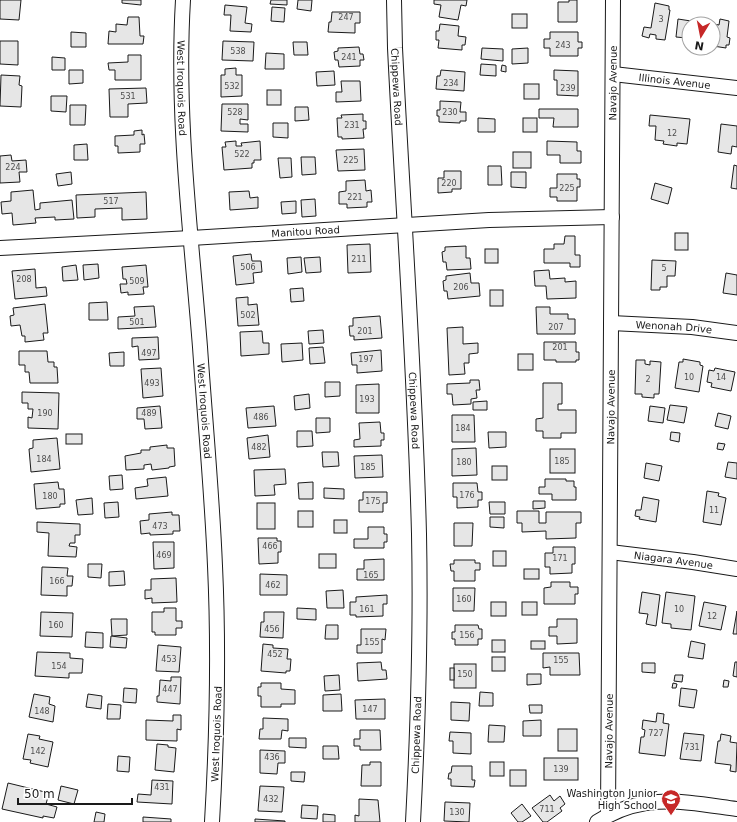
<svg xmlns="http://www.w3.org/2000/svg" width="737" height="822" font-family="'DejaVu Sans',sans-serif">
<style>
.building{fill:#e6e6e6;stroke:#1a1a1a}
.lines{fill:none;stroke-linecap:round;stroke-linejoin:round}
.street-casing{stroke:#1a1a1a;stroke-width:16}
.street{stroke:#fff;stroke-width:14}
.labels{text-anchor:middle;stroke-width:3;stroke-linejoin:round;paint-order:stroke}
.number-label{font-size:8px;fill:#4d4d4d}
.street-label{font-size:10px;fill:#1a1a1a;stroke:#fff}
.poi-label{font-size:10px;fill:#1a1a1a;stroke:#fff;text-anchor:end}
</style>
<rect width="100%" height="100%" fill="#fff"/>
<g class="building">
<path d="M0 0H21L19 20 0 19Z"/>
<path d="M122 0H141V5L122 3Z"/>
<path d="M271 0H287V5L270 4Z"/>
<path d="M298 0H312L311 11 297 9Z"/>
<path d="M434 0H467L466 6 461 5 458 20 439 17 441 5 434 4Z"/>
<path d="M569 0H577V22H558V2H569Z"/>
<path d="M655 3 669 6V10H670L665 40 656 39V35L650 34 649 38 642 36 644 27 651 28Z"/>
<path d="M225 5 247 7 245 23 252 24 251 32 230 31 231 15H224Z"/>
<path d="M272 7 285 8 284 22 271 21Z"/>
<path d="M332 12H360V23H355V33L328 32 329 22H331Z"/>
<rect x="512" y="14" width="15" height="14"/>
<path d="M128 17H139L140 36H144L143 44H108L109 31 116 32V24L127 25Z"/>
<path d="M678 19 704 23 689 24V44L687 43V38L676 37Z"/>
<path d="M720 19 729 21 727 37 730 38 729 45H726V48L713 46V24L719 25Z"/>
<path d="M440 24 459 26 458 36 466 37 465 45H462V50L438 48 439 40H436V31H439Z"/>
<path d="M71 32 86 33V47H71Z"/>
<path d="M550 32H578V42H582V48H578V56H550V48H544V39H550Z"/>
<path d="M0 41H18V65L0 64Z"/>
<path d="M223 41 254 42 253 61 222 60Z"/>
<path d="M293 42H307L308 55H294Z"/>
<path d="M359 47 360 54H363L364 60H360V66L339 67 338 60H335L334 52 338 51V48Z"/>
<path d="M482 48 503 49V61L481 59Z"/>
<path d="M528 48V63L512 64V49Z"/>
<path d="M266 53 284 54V69H265Z"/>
<path d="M128 55H141V80H115V70H109L108 63 128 62Z"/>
<path d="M52 57 65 58V70H52Z"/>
<path d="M481 64 496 65V76L480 75Z"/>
<path d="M502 65 506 66V72L501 71Z"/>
<path d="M236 68V75H242V96L221 97V75H225V69Z"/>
<path d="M69 70H83V83L69 84Z"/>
<path d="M441 70 465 72 464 91 436 89 437 76H440Z"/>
<path d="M554 70 578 71V96L557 95V80H554Z"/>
<path d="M334 71 335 85 317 86 316 72Z"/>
<path d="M1 75 20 76 19 85 22 86 21 107 0 106Z"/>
<path d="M341 81H360L361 101 336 102V92H342Z"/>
<rect x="524" y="84" width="15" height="15"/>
<path d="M146 88 147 103 128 104V117H110L109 89Z"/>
<rect x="267" y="90" width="14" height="15"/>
<path d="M51 96H67L66 112 51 111Z"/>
<path d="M440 101 461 102 460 112H466V121H460V123L439 122V116H437V110H440Z"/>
<path d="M222 104H248V120L240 119V124H248V132L221 131Z"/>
<path d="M70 105H86L85 125H70Z"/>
<path d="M295 107H308L309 120 295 121Z"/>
<path d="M539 109H578V127H553L554 118H539Z"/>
<path d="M363 114V121H366V129H363L364 138 342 139V137H338L337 118H342L341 115Z"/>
<path d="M650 115 690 119 687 144 677 143V146L663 144 664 141 655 140 656 126H649Z"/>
<path d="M478 118 495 119V132H478Z"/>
<rect x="523" y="118" width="14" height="14"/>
<path d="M273 123H288V138L273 137Z"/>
<path d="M721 124 737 126V147L732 146 731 154 718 152Z"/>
<path d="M142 130V135L144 134 145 144H140V152L118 153V146H115V136L134 135V131Z"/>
<path d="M236 141V146H242L241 143 260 141 261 160H254V163H252V168L224 170 222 147H226L225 142Z"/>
<path d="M547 141 577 142V151H581V163H560V155H547Z"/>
<path d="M87 144 88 160H74V145Z"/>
<path d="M364 149 365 170 338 171 336 150Z"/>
<rect x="513" y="152" width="18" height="16"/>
<path d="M11 155 12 161 26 160 27 172H19L20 182 0 183V156Z"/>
<path d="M301 157H315L316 174 302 175Z"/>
<path d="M278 158H291L292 177 280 178Z"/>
<path d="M734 165 737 166V189L731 188Z"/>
<path d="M488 166H501L502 185H488Z"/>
<path d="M444 171H461V189H452V192L438 193V178H444Z"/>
<path d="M71 172 72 184 58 186 56 174Z"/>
<path d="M511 172H526V188L511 187Z"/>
<path d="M557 174H577V179H580V187H577V201H557V197H550V188H557Z"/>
<path d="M365 180 366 191 371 190 372 202H367V207L347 208V204H339V192L346 191V181Z"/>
<path d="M655 183 672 188 668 204 651 199Z"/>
<path d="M33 190 35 210 40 209V203L72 200 74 219 55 220V217L35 218 36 223 13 225 12 213 2 214 1 202 11 201V192Z"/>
<path d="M249 191 250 198 258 197V208L230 210 229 192Z"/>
<path d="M146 192 147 219 122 220V208L95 209V217L77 218 76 195Z"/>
<path d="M315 199 316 216 302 217 301 200Z"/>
<path d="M296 201V213L282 214 281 202Z"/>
<rect x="675" y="233" width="13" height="17"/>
<path d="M565 236H575V255H580V267H570V263H544V249H554V244H564Z"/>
<path d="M370 244 371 272 348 273 347 245Z"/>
<path d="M466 246V258H470L471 269 447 270 446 262H443L442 252 445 251V247Z"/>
<rect x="485" y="249" width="13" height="14"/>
<path d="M251 254 252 261H261L262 272 253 273 254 283 236 285 233 256Z"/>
<path d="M301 257 302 272 288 274 287 258Z"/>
<path d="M320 257 321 272 306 273 304 258Z"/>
<path d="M652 260 676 261 675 276H667V287H660V290H651Z"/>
<path d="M98 264 99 278 84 280 83 265Z"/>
<path d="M76 265 78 280 63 281 62 267Z"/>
<path d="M146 265 148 287H143L144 294 128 295V292L121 293 120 284H127L126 279H123L122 267Z"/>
<path d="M35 269 36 288 46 287 47 296 15 299 12 271Z"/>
<path d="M549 270 550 279 565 278V282L576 281V298L547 299 546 286H535L534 271Z"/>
<path d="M470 273 471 283H479L480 296 448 299 447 291H444L443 281 446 280V276Z"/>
<path d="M726 273 737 275V295L723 293Z"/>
<path d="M303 288 304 301 291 302 290 289Z"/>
<rect x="490" y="290" width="13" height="16"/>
<path d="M248 297V305L257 304 259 325 238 326 236 298Z"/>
<path d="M107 302 108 320H89V303Z"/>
<path d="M45 304 48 333H43L44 340 25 342V336H22L20 325 11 326 10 316 14 315 13 308Z"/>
<path d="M154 306 156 327 118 329V317L135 316 134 307Z"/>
<path d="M536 307H550V314H568V319H575V334H537Z"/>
<path d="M380 316 382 338 354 340V336H350L349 326H353V318Z"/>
<path d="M463 327V344L478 343V353L469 354V363H464L465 374 449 375 447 328Z"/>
<path d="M323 330 324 343 309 344 308 331Z"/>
<path d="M262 331 263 343H269V354L241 356 240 332Z"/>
<path d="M158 337 159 359 139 360 138 346 132 347V338Z"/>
<path d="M544 342H576V352H579V360H576V362H556V360H544Z"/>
<path d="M302 343 303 360 282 362 281 344Z"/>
<path d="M323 347 325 363 310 364 309 348Z"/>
<path d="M381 350 382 371 357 373V365H352L351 353Z"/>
<path d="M19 351H47L48 362H54V367H57L58 383H30L29 372H25V365H19Z"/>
<path d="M124 352V366H110L109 353Z"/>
<rect x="518" y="354" width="15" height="16"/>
<path d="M683 359 700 362V365L703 366 699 392 675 388 679 362H683Z"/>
<path d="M636 360H645V364L650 365V361L661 362 659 394H654V398L642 397V394H635Z"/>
<path d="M161 368 163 396 143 398 141 369Z"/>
<path d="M715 368 735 372 731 391 711 387 712 383 707 382 709 370 714 371Z"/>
<path d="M470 380H479L480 390H476L477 398 471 399V404L453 405 452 394H447V384L470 383Z"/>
<path d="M325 382H340V396L325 397Z"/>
<path d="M543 383H562V404H558V410H576V433H561V438H543V431H536V419L543 418Z"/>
<path d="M379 384V413H356V385Z"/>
<path d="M22 392 59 393 58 429 28 428V417L32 418 33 409H28V403H22Z"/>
<path d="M309 394 310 408 295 410 294 396Z"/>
<path d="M487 401V410H473V402Z"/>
<path d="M670 405 687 407 684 423 667 420Z"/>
<path d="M160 406 162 428 145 429 144 419H137V408Z"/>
<path d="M274 406 276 426 248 428 246 408Z"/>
<path d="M650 406 665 408 663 423 648 421Z"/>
<path d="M718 413 731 416 728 429 715 426Z"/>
<path d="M452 415H474L475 442H452Z"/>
<path d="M316 418H330V432L316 433Z"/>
<path d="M380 422 381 433H384V440H381V446L354 447V440L360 439 359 423Z"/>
<path d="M297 431H312L313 446 297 447Z"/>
<path d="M488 432H506V447L489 448Z"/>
<path d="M671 432 680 433 679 442 670 440Z"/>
<rect x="66" y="434" width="16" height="10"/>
<path d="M268 435 270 457 249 459 247 438Z"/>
<path d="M57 438 60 469 31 472 29 449 33 448V440Z"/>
<path d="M718 443 725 444 723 450 717 449Z"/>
<path d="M167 445V448H174L175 466 169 467V468L152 470 151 464 144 465V469L126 470 125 456 141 453V450H150V447Z"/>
<path d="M476 448 477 475 452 476V449Z"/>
<rect x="550" y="449" width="25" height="24"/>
<path d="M322 452H338L339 466 323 467Z"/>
<path d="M382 455 383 477 355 478 354 456Z"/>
<path d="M728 462 737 463V479L725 477Z"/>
<path d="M646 463 662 466 659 481 644 478Z"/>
<rect x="492" y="466" width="15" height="14"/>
<path d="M285 469 286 484 274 485 275 495 255 496 254 470Z"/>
<path d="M122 475 123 489 110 490 109 476Z"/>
<path d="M166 477 168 496 136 499 135 488 148 486 147 479Z"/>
<path d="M545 479H566V481H574V487H576V500H552V494H539V487H545Z"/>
<path d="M58 482 59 489H64L65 504H60V507L36 509 34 484Z"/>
<path d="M313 482V499H299L298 483Z"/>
<path d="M453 483H477L478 492H482V500H478V507L457 508V497H453Z"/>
<path d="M324 488 344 489V499L324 498Z"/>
<path d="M707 491 719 493 718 496 726 498 721 525 703 522Z"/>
<path d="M363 492H387V503H383V512H359V500H363Z"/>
<path d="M643 497 659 500 656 522 639 519 640 517 635 516 636 510H641Z"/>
<path d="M92 498 93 514 78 515 76 500Z"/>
<path d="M533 501H545V508L533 509Z"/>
<path d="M118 502 119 517 105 518 104 503Z"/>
<path d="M489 502H505V514H490Z"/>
<rect x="257" y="503" width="18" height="26"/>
<rect x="298" y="511" width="15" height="16"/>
<path d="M517 511H539V523H546V512H581V523H576V538L546 539V531L522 532V523H517Z"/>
<path d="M172 512V515H179L180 531H173V534L150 535V533L141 534 140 521 149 520V514Z"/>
<path d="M490 517H504V528L490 527Z"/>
<rect x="334" y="520" width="13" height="13"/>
<path d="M37 522 80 524V535H75V543H70L69 546 77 547 76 557 48 556 49 533 37 532Z"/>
<path d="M454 523H473L472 546H454Z"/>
<path d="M368 527H384V534H387V542H384V548H354V539H368Z"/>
<path d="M258 538H277V541H281V552H278V563L259 564Z"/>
<path d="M153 542H174V568L154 569Z"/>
<path d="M553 547H575V564H572V573L550 574V567H545V553H553Z"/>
<rect x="493" y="551" width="13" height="15"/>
<rect x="319" y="554" width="17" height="14"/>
<path d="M384 559V580H357V569H364V560Z"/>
<path d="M454 560H475V563H480V570H475V581H454V571H451L450 564H454Z"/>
<path d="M88 564H102L101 578 88 577Z"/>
<path d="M42 567 68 568 67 576H73L72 586H67V596L41 595Z"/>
<rect x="524" y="569" width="15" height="10"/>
<path d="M124 571 125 585 109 586V572Z"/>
<path d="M260 574 287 575V595H260Z"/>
<path d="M176 578 177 602 152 603V598L145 599V590H151V579Z"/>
<path d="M551 582H570V587H578V594H575V604H544V588L551 587Z"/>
<path d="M453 588H475L474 611H453Z"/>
<path d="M343 590 344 608H327L326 591Z"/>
<path d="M642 592 660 595 656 626 646 624 648 614 639 613Z"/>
<path d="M666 592 695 596 691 630 671 628V624L662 623Z"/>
<path d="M387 595V604H383V616L356 617V615H350V602H356V597Z"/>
<rect x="491" y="602" width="15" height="14"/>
<rect x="522" y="602" width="15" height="13"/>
<path d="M704 602 726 606 721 630 699 626Z"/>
<path d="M164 608H176V621H182V628H176V635H155V632H152V612H164Z"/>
<path d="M297 608 316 609V620L297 619Z"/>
<path d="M737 611V634H733Z"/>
<path d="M41 612 73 613 72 637 40 636Z"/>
<path d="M264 612H284L283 638 260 637 261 622H264Z"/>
<path d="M111 619H127V635L112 636Z"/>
<path d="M557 619H577V643L557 644V636H549V627H557Z"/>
<path d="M326 625H338V639H325Z"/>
<path d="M455 625H478L479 629H482V639H478V645H455V639H452V632H455Z"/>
<path d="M361 629H386L385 640 382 639V653H357V645H361Z"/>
<path d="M86 632 103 633V648L85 647Z"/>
<path d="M111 636 127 638 126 648 110 647Z"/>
<rect x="492" y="640" width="13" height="12"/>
<rect x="531" y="641" width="14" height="8"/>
<path d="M691 641 705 644 703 659 688 657Z"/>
<path d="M263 644 273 645V648L288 649 287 659H291L290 671H286V673L261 671Z"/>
<path d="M158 645 181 647 179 672 156 671Z"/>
<path d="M37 652 70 653V658L83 659 82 673H69V678L35 676Z"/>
<path d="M543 653H579L580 675H550V667L543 668Z"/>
<rect x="492" y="657" width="13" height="14"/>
<path d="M381 662 382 670H386L387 679 358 681 357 663Z"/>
<path d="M735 662H737V677L733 676Z"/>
<path d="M642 663H655V673L642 672Z"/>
<rect x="454" y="664" width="22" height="24"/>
<rect x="450" y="668" width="4" height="12"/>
<path d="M527 674H541V684L527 685Z"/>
<path d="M339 675 340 690 325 691 324 676Z"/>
<path d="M675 675H683L682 682 674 681Z"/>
<path d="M171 677H181L180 704 157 702V696H159L160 680 171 681Z"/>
<path d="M724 680 729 681 728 687H723Z"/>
<path d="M261 683H281V689L295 690V704H281V707H261V696H258V687H261Z"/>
<path d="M673 683 677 684 676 688H672Z"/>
<path d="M124 688 137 689 136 703 123 702Z"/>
<path d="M681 688 697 690 694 708 679 706Z"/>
<path d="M480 692 493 693V706H479Z"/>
<path d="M34 694 50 697 49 704 55 706 53 722 29 717Z"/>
<path d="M88 694 102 696 101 709 86 707Z"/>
<path d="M341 694 342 711H323V695Z"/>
<path d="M385 699V719H356L355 700Z"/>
<path d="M451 702 470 703 469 721 451 720Z"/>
<path d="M108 704 121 705 120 719H107Z"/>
<path d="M529 705H542V713H530Z"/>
<path d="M657 713 664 714 663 723 669 724 665 756 639 753 641 737H644L645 730 642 729 643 720 656 722Z"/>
<path d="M173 715H181V730L177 729V741L146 740V720L173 721Z"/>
<path d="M263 718 288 719V731L282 730 281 739H259L260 729H263Z"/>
<path d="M541 720V736H523V721Z"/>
<path d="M489 725 505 726 504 742H488Z"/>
<rect x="558" y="729" width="19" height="22"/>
<path d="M360 730H380L381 750H360V746H354V739H360Z"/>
<path d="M450 732 471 733V754L453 753V741H449Z"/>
<path d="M684 733 704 735 701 761 680 759Z"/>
<path d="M28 734 40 736 39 739 53 742 48 767 30 763 31 760 23 759Z"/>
<path d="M721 734 731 736 730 742 737 743 736 772 730 771 731 765 715 763 718 741H720Z"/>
<path d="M289 738H306V748L289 747Z"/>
<path d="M157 744 168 745V747L176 748 174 772 155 770Z"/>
<path d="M323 746H338L339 759H323Z"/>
<path d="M260 750 285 751V763H278L277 774 260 773Z"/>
<path d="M118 756 130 757 129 772 117 771Z"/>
<rect x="544" y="758" width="34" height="22"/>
<path d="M370 762H381V786H361L362 765H370Z"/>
<rect x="490" y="762" width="14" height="14"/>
<path d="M452 766H472V780H475L474 787 451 786V779H448L449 773H451Z"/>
<rect x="510" y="770" width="16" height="16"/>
<path d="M291 772H305L304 782 291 781Z"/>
<path d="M152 780 173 781 172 804 137 802 138 794 151 795Z"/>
<path d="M8 783 49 793 46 804 57 807 54 818 43 816V818L2 809Z"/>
<path d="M61 786 78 790 74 804 58 800Z"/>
<path d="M260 786 284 787 282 812 258 811Z"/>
<path d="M550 795 554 801 560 796 565 804 560 808 562 811 547 822H543L532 808Z"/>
<path d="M359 799 378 800 380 822H355V815L359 816Z"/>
<path d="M445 802 470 803 469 822 444 821Z"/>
<path d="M522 804 531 816 522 822H518L511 813Z"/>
<path d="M302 805 318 806 317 819 301 818Z"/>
<path d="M96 812 105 814 104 822H94Z"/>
<path d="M323 814 335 815V822H323Z"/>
<path d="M143 817 171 819V822H143Z"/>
<path d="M255 819 285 821V822H255Z"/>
</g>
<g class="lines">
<g class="street-casing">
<g id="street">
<path id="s1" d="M183 0C176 116 191 232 200 347 205 420 212 493 215 566 219 651 217 736 212 822"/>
<path id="s2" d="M394 0 395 48C403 210 415 372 419 534 421 630 418 726 413 822"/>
<path id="s3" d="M613 74 737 88"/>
<path id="s4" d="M0 248 191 238 489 220 612 217"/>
<path id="s5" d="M611 323 692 327 737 333"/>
<path id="s6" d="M610 552 693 562 737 569"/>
<path id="s7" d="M608 815 613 0"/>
<path d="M597 822C644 792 685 802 737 809"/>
</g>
</g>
<use href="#street" class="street"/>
</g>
<defs>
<g id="school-pin" transform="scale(1)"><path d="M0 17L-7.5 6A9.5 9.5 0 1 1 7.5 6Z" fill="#c62828" stroke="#fff"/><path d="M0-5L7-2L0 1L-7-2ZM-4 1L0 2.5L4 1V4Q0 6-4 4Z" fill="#fff"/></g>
</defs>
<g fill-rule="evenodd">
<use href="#school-pin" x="671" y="799"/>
</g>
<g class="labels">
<g class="number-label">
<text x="346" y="20">247</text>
<text x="661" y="22">3</text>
<text x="563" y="48">243</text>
<text x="238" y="54">538</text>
<text x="349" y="60">241</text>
<text x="451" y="86">234</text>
<text x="232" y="89">532</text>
<text x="568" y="91">239</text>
<text x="128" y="99">531</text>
<text x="235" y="115">528</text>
<text x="450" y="115">230</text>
<text x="352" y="128">231</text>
<text x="672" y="136">12</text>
<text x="242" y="157">522</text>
<text x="351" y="163">225</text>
<text x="13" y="170">224</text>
<text x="449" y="186">220</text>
<text x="567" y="191">225</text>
<text x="355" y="200">221</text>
<text x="111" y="204">517</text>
<text x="359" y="262">211</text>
<text x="248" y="270">506</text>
<text x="664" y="271">5</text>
<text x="24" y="282">208</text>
<text x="137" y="284">509</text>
<text x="461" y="290">206</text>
<text x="248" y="318">502</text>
<text x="137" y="325">501</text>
<text x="556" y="330">207</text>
<text x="365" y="334">201</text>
<text x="560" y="350">201</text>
<text x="149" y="356">497</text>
<text x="366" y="362">197</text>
<text x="689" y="380">10</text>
<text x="721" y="380">14</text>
<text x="648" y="382">2</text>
<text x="152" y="386">493</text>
<text x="367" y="402">193</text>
<text x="45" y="416">190</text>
<text x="149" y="416">489</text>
<text x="261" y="420">486</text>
<text x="463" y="431">184</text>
<text x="259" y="450">482</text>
<text x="44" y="462">184</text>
<text x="562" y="464">185</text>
<text x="464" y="465">180</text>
<text x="368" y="470">185</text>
<text x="467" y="498">176</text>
<text x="50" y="499">180</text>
<text x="373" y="504">175</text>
<text x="714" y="513">11</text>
<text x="160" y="529">473</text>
<text x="270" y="549">466</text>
<text x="164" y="558">469</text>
<text x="560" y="561">171</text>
<text x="371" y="578">165</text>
<text x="57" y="584">166</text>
<text x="273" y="588">462</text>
<text x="464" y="602">160</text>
<text x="367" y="612">161</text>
<text x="679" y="612">10</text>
<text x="712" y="619">12</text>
<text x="56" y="628">160</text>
<text x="272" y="632">456</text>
<text x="467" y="638">156</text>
<text x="372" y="645">155</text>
<text x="275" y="657">452</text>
<text x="169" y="662">453</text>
<text x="561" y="663">155</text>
<text x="59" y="669">154</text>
<text x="465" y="677">150</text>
<text x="170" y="692">447</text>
<text x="370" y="712">147</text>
<text x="42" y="714">148</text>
<text x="656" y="736">727</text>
<text x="692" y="750">731</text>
<text x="38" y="754">142</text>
<text x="272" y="760">436</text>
<text x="561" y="772">139</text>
<text x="162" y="790">431</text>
<text x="271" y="802">432</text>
<text x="547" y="812">711</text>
<text x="457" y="815">130</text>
</g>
<g class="street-label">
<text dy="4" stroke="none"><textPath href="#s3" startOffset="62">Illinois Avenue</textPath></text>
<text dy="4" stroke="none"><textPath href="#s7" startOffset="732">Navajo Avenue</textPath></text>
<text dy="4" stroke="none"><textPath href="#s2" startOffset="87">Chippewa Road</textPath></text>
<text dy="4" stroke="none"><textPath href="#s1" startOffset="88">West Iroquois Road</textPath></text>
<text dy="4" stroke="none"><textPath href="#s4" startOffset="306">Manitou Road</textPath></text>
<text dy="4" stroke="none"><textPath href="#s5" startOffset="63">Wenonah Drive</textPath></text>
<text dy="4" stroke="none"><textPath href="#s7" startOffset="408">Navajo Avenue</textPath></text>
<text dy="4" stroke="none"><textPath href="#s1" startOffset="412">West Iroquois Road</textPath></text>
<text dy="4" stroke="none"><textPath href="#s2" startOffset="411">Chippewa Road</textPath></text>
<text dy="4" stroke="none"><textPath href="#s6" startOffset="64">Niagara Avenue</textPath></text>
<text dy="4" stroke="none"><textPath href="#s7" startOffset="84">Navajo Avenue</textPath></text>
<text transform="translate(216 734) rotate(-88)" y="4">West Iroquois Road</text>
<text transform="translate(416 735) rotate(-88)" y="4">Chippewa Road</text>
</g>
<g class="poi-label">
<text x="657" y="797">Washington Junior<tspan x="657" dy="12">High School</tspan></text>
</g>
</g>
<g transform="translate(701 36) rotate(190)"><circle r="19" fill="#ffffff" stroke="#a3a3a3"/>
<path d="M0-3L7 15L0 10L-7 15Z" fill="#c62828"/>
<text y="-6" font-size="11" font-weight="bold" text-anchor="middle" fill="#1a1a1a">N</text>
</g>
<path d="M18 798v6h114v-6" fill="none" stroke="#1a1a1a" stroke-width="2"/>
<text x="24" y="798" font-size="12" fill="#1a1a1a" stroke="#ffffff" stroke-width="3" paint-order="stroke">50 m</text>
</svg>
